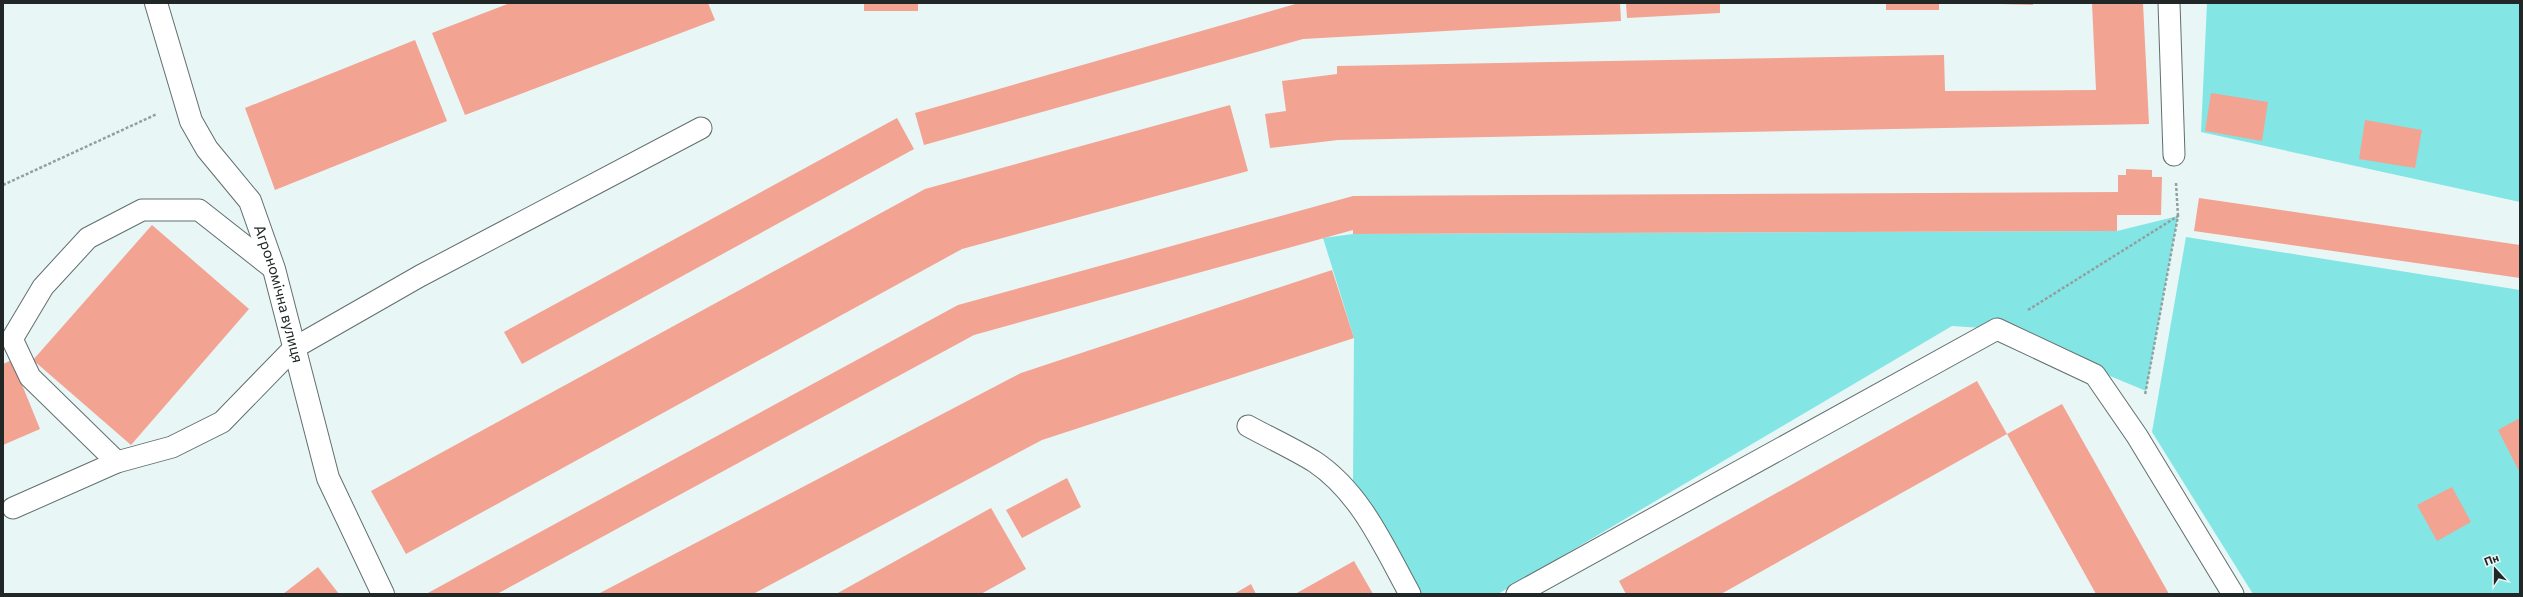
<svg xmlns="http://www.w3.org/2000/svg" width="2523" height="597" font-family="Commissioner,sans-serif">
<style>
.green{fill:#83e6e5}
.building{fill:#f2a392}
.lines{fill:none;stroke-linecap:round;stroke-linejoin:round}
.service-casing{stroke:#626f6e;stroke-width:23}
.minor-casing{stroke:#626f6e;stroke-width:24}
.path{stroke:#949f9f;stroke-width:2.5;stroke-dasharray:3 2;stroke-linecap:butt}
.service{stroke:#fff;stroke-width:21}
.minor{stroke:#fff;stroke-width:22}
.labels{text-anchor:middle;stroke-width:4;stroke-linejoin:round;paint-order:stroke}
.street-label{font-size:15px;fill:#212626;stroke:#e8f6f6}
</style>
<rect width="100%" height="100%" fill="#e8f6f6"/>
<g class="green">
<path d="M2207 3H2520V202L2201 132Z"/>
<path d="M2178 216 2146 391 1997 329 1952 326 1498 594H1419L1380 518 1353 481 1354 338 1323 238 1353 234 2117 231Z"/>
<path d="M2186 237 2520 290V594H2253L2152 432Z"/>
</g>
<g class="building">
<path d="M510 3H708L715 20 465 115 432 33Z"/>
<rect x="864" y="3" width="54" height="8"/>
<path d="M1299 3H1620L1621 21 1303 39 924 145 915 113Z"/>
<path d="M1626 3H1720V13L1627 18Z"/>
<rect x="1886" y="3" width="53" height="7"/>
<path d="M2000 3H2033V5L2000 4Z"/>
<path d="M2092 3H2143L2149 124 1338 140 1270 148 1265 114 1286 111 1282 81 1337 74V66L1944 55 1945 91 2096 90Z"/>
<path d="M415 40 447 121 275 190 245 108Z"/>
<path d="M2211 93 2268 102 2262 141 2205 131Z"/>
<path d="M1230 105 1248 171 962 249 406 554 371 491 925 189Z"/>
<path d="M897 118 914 149 522 364 504 332Z"/>
<path d="M2365 120 2422 130 2415 168 2359 159Z"/>
<path d="M2126 169 2152 170V177H2162L2161 215H2117V231L1353 234V230L974 335 497 594H426L958 305 1353 196 2118 192V175H2126Z"/>
<path d="M2199 198 2520 245V278L2194 231Z"/>
<path d="M152 225 249 309 131 445 33 360Z"/>
<path d="M1332 270 1354 338 1042 440 753 594H598L1021 373Z"/>
<path d="M12 360 40 429 3 445V364Z"/>
<path d="M1977 381 2007 434 1721 594H1626L1619 581Z"/>
<path d="M2062 404 2169 594H2096L2007 434Z"/>
<path d="M2520 418V473L2498 430Z"/>
<path d="M1067 478 1081 507 1022 538 1006 510Z"/>
<path d="M2452 487 2471 522 2437 541 2417 505Z"/>
<path d="M991 508 1026 569 981 594H836Z"/>
<path d="M1354 561 1373 594H1295Z"/>
<path d="M318 567 339 594H283Z"/>
<path d="M1251 584 1256 594H1234Z"/>
</g>
<g class="lines">
<g class="service-casing">
<g id="service">
<path d="M2169 3 2174 155"/>
<path d="M1248 426C1270 438 1294 449 1315 462 1361 493 1384 547 1410 594"/>
<path d="M117 462 30 377 12 339 43 287 88 238 142 210H199L274 269"/>
<path d="M13 508 117 462 172 447 222 422 294 348 420 276 701 128"/>
<path d="M1517 594 1997 329 2095 375 2137 436 2233 594"/>
</g>
</g>
<g class="minor-casing">
<g id="minor">
<path id="s1" d="M156 3 191 121 207 149 250 201 274 269 328 478 383 594"/>
</g>
</g>
<g class="path">
<path d="M2176 183 2178 216"/>
<path d="M3 185 157 114"/>
<path d="M2028 310 2178 216 2145 395"/>
</g>
<use href="#service" class="service"/>
<use href="#minor" class="minor"/>
</g>
<g class="labels">
<g class="street-label">
<text dy="5" stroke="none"><textPath href="#s1" startOffset="320">Агрономічна вулиця</textPath></text>
</g>
</g>
<rect width="2523" height="597" fill="none" stroke="#212626" stroke-width="8"/>
<g transform="translate(2495 569) rotate(339)" stroke="#e8f6f6" stroke-width="3" paint-order="stroke">
<path d="M0-3L7 15L0 10L-7 15Z" fill="#212626"/>
<text y="-6" font-size="11" font-weight="bold" text-anchor="middle" fill="#212626">Пн</text>
</g>
</svg>
